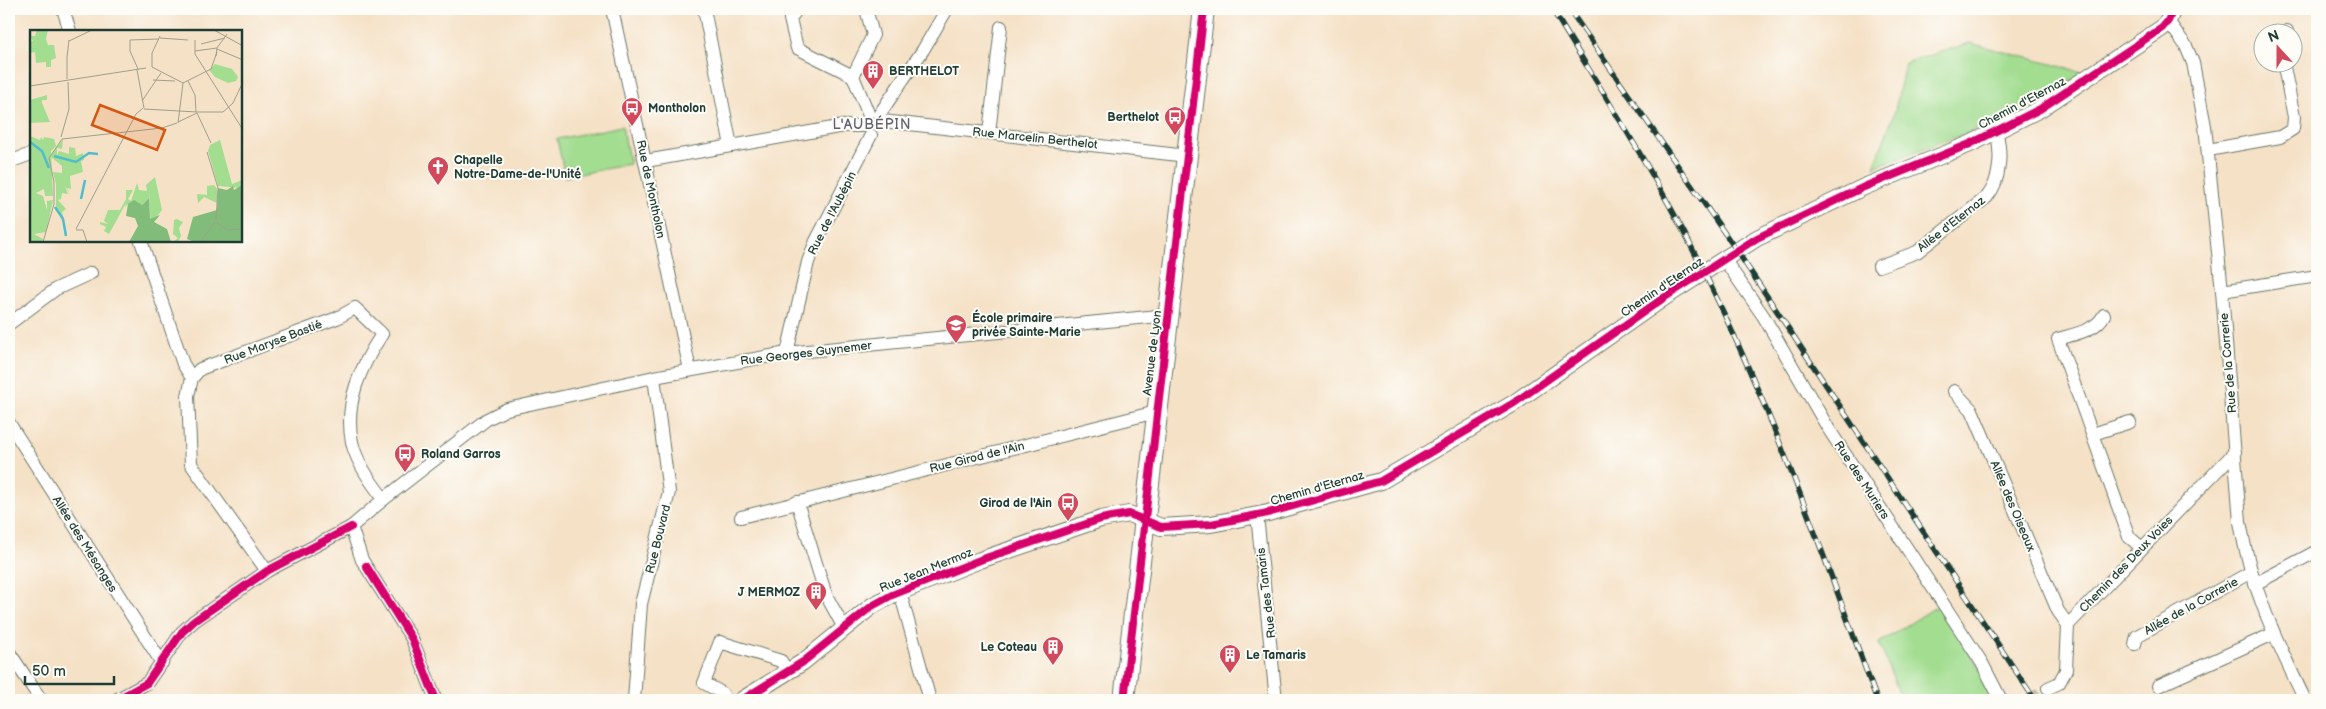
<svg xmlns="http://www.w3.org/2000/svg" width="2326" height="709" font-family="'Balsamiq Sans',sans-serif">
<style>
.green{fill:#a2dd90;stroke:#608d62}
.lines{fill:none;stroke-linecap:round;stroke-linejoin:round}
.minor-tunnel{stroke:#cac0a9;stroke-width:12;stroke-dasharray:12 6;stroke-linecap:butt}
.minor-casing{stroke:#6a7667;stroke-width:14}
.tertiary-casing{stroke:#6a7667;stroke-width:18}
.primary-casing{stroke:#6a7667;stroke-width:22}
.minor{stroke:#fff;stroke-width:12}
.tertiary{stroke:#fff;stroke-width:16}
.primary{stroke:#fff;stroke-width:20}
.rail-casing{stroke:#1f3d34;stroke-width:5.5}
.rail{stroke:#fdfcf7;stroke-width:4;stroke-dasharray:11;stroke-linecap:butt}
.cycleway-casing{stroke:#fdfcf7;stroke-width:11}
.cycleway{stroke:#d6006c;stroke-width:8}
.labels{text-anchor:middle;stroke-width:4;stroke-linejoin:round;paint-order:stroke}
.poi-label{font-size:12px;font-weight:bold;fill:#1f3d34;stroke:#fdfcf7;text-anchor:start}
.street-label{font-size:12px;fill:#1f3d34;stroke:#fdfcf7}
.neighbourhood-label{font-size:14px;letter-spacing:1px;fill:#5f6173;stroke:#fdfcf7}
.inset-river{fill:none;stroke:#51bccd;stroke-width:2.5}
.inset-road{fill:none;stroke:#9f9f8c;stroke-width:1}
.view{fill:#d45610;fill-opacity:0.15;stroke:#d45610;stroke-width:2.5}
.inset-edge{fill:none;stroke:#1f3d34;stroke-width:2.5}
</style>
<rect width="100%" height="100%" fill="#fdfcf7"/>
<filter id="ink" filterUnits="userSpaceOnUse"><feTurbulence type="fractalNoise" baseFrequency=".02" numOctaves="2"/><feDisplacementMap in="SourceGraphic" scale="10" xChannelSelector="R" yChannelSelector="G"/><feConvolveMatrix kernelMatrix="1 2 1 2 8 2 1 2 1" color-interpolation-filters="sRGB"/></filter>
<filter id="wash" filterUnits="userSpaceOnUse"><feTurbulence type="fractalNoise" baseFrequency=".0096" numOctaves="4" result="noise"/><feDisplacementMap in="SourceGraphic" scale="20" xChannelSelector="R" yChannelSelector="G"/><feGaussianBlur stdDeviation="1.12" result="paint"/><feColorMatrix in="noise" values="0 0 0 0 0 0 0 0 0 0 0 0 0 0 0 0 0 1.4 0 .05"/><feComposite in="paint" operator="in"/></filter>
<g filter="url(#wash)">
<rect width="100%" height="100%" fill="#f5e1c6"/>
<g class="green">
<path d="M1970 43 2086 73 1977 129 1874 167 1895 111 1905 63Z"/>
<path d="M622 126 630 164 565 177 557 139Z"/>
<path d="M1939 605 1981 671 1995 700H1902L1879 643Z"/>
</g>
</g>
<g filter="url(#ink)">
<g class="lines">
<path class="minor-tunnel" d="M2030 700 2048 688"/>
<g class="minor-casing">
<g id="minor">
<path d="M63 9 70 31"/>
<path d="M612 9 690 370"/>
<path d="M704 9 731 146"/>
<path d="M797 9 790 19 797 48 853 76 868 113"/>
<path d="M2168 21 2186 46 2193 63 2205 126 2222 291 2240 522C2251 588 2276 640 2305 700"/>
<path d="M2286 32 2287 31"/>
<path d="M853 76 873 35 866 9"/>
<path d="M879 115 923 50 947 9"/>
<path d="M883 121 1187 156"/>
<path d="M989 133 1001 27"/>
<path d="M2208 150 2280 137 2293 129 2294 117 2283 62"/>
<path d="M646 161 844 126H861"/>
<path d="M9 162 31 154"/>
<path d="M141 241 183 364 192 378"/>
<path d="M1724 259 1764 317 1828 428 1982 663 2001 700"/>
<path d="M1879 266 1917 252 1987 197C2001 180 2002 152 1996 131"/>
<path d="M2222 291 2317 276"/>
<path d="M2104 315C2096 331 2074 334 2058 339L2129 537 2142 548"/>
<path d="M9 324 56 289 91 273"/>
<path d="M787 353 808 262 816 241 871 135"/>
<path d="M1954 391 1972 410 2058 611 2068 625"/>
<path d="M9 423 162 663"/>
<path d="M2093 434 2130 422"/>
<path d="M797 502 826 595 844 628"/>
<path d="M1257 515 1276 700"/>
<path d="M741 517 1156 412"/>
<path d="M351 527 362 560 412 639 436 700"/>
<path d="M267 571 191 464 188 396 192 378 200 369 337 318 355 308 382 334C361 366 344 402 352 442 356 461 372 484 384 499"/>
<path d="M2255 584 2317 551"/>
<path d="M900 592 930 700"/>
<path d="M2135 644 2137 636 2251 572"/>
<path d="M9 652 41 700"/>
<path d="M2158 686 2273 634"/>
<path d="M2048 688 2059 683 2066 670 2068 625 2235 452"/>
<path d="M116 700 147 683 182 632 194 621 267 571 351 527 384 499 487 419 507 409 654 377 787 353 1168 315"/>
<path d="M634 700 641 604 669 492 654 377"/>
<path d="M726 700 722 693 704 683 720 642 781 661 788 672"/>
</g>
</g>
<g class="tertiary-casing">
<path id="tertiary" d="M742 700 803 662 872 606 892 595 980 560 1101 519 1129 514 1161 527 1211 524 1268 513 1381 481 1514 403 1662 299 1757 238 1864 187 1970 144 2040 109 2162 28 2168 21 2173 9"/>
</g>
<g class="primary-casing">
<path id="primary" d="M1124 700 1204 9"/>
</g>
<use href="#minor" class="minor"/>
<use href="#tertiary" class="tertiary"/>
<use href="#primary" class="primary"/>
<g class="rail-casing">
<g id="rail">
<path d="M1552 9C1604 95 1660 181 1704 272 1772 410 1824 556 1877 700"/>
<path d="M1569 9 1737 251 2035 700"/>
</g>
</g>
<use href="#rail" class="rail"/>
<g class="cycleway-casing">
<g id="cycleway">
<path d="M366 566 412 639 436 700"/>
<path d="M116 700 147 683 182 632 194 621 267 571 351 527"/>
<path d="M742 700 803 662 872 606 892 595 980 560 1101 519 1129 514 1161 527 1211 524 1268 513 1381 481 1514 403 1662 299 1757 238 1864 187 1970 144 2040 109 2162 28 2168 21 2173 9"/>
<path d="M1124 700 1204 9"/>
</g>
</g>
<use href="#cycleway" class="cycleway"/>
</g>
</g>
<defs>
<g id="building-pin" transform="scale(1.125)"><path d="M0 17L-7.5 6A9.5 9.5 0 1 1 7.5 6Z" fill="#d1495b" stroke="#fdfcf7"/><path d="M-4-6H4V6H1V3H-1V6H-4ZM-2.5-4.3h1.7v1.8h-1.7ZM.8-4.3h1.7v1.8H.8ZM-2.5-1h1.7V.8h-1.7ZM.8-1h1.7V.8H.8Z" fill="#fff"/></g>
<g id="bus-pin" transform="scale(1.125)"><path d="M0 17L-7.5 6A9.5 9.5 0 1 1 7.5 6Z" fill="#d1495b" stroke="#fdfcf7"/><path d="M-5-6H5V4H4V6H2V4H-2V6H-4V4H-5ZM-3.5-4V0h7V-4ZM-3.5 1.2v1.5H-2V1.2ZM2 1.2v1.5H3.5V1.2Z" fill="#fff"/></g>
<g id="church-pin" transform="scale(1.125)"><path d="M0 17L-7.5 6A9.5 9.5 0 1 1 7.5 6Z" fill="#d1495b" stroke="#fdfcf7"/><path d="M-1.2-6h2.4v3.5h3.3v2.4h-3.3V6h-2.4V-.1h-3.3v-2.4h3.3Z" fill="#fff"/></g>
<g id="school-pin" transform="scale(1.125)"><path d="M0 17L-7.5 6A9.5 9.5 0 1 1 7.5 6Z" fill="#d1495b" stroke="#fdfcf7"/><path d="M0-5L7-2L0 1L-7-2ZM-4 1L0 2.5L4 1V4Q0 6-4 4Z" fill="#fff"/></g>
</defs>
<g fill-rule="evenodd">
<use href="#building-pin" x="873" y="71"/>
<use href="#bus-pin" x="632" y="108"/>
<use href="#bus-pin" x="1175" y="117"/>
<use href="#church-pin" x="438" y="167"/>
<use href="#school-pin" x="956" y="325"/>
<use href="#bus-pin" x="405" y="454"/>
<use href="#bus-pin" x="1068" y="503"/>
<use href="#building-pin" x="816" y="592"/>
<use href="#building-pin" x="1053" y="647"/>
<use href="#building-pin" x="1230" y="655"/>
</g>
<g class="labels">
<g class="poi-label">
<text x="889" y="75">BERTHELOT</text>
<text x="648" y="112">Montholon</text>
<text x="1159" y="121" text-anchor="end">Berthelot</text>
<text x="454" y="164">Chapelle<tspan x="454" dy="14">Notre-Dame-de-l'Unité</tspan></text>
<text x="972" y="322">École primaire<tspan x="972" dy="14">privée Sainte-Marie</tspan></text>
<text x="421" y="458">Roland Garros</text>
<text x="1052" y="507" text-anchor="end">Girod de l'Ain</text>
<text x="800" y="596" text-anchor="end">J MERMOZ</text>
<text x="1037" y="651" text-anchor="end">Le Coteau</text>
<text x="1246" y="659">Le Tamaris</text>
</g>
<g class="street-label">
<text transform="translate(2022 103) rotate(-28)" y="4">Chemin d'Eternaz</text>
<text transform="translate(1035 138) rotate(6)" y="4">Rue Marcelin Berthelot</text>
<text transform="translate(651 189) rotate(78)" y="4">Rue de Montholon</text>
<text transform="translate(832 213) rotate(-63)" y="4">Rue de l'Aubépin</text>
<text transform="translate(1951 224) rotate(-38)" y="4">Allée d'Eternaz</text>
<text transform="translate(1662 287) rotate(-34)" y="4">Chemin d'Eternaz</text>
<text transform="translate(273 342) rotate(-21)" y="4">Rue Maryse Bastié</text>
<text transform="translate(806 353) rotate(-7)" y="4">Rue Georges Guynemer</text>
<text transform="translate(1152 353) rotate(-83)" y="4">Avenue de Lyon</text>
<text transform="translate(2228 363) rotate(-95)" y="4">Rue de la Correrie</text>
<text transform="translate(977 457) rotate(-14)" y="4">Rue Girod de l'Ain</text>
<text transform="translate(1862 480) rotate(57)" y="4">Rue des Muriers</text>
<text transform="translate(1317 488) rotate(-16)" y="4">Chemin d'Eternaz</text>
<text transform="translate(2013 506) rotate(67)" y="4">Allée des Oiseaux</text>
<text transform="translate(658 539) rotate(-76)" y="4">Rue Bouvard</text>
<text transform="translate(85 544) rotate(58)" y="4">Allée des Mésanges</text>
<text transform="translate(2126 564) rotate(-46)" y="4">Chemin des Deux Voies</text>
<text transform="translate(926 570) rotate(-22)" y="4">Rue Jean Mermoz</text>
<text transform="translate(1266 593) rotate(-97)" y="4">Rue des Tamaris</text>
<text transform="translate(2191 606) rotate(-29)" y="4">Allée de la Correrie</text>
</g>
<g class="neighbourhood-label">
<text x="872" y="129">L'AUBÉPIN</text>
</g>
</g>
<g transform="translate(30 30)">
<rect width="212" height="212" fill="#f5e1c6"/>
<path d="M7 0H18L16 9 18 15H24L26 28 21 30V37H16V32L6 33 5 22 0 23V12L3 11 0 6H5ZM185 34 202 39 208 47 206 51 198 53 185 47 179 40ZM17 65V70H12V73L20 92 0 93V70ZM0 106 10 110 11 107 13 110 14 107 24 109 26 116 21 121 23 166H15L14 159 6 163 13 166 17 180V171L23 170 16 202 4 204 13 209 12 212H0ZM33 109 32 119 27 118V125L29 121 39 124V117L45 118 46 126 53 123 54 130 51 131 53 142 40 146 41 159 37 158 40 164 35 156 38 164 32 163 31 169 28 170 36 179 32 182 34 189 26 177V154L23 142 32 143V136L20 126ZM190 110 202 154 212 150 210 158 188 156 178 121 180 115ZM125 147 132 180 125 189H120L119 159V168L112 175 98 174 95 177 96 173 79 204 74 201 76 197 70 194V192L78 194 74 191 78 180H90L96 169V160H103L98 169 101 171 107 153 109 160 117 161 116 155ZM184 155 187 159V173L174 167 168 173 167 164 177 165V156ZM147 189 153 192 149 198 151 206 148 212H143L148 208 143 204 144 190Z" fill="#a2dd90"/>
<path d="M212 155V212H156L162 211 157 209 163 187 187 180 188 158 197 160 203 156 204 160ZM119 168 120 189 130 185 124 192 137 199 141 212H99L108 196 105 188 96 186 98 174 104 170 112 175Z" fill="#81bc7a"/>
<path class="inset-river" d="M0 112 12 121 19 138M24 126 46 132 59 123 68 124M51 169 55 150M25 177 33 189 36 206"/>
<path class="inset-road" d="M184 0 213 16M130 8 158 10M165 10V24L213 100M39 11 62 0M171 14 195 8M187 19 213 30M165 21 187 18M186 26 187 18 197 4M37 27V49M37 27 39 10M122 37 153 53 181 39 187 22M122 37V23L130 6M108 39 100 21V10L129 9M107 40 114 78M123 50 145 51M158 51 165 65 166 82M0 56 116 38M112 71 131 43M114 79 167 82M167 82H193L203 73 213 52M167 83 181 113M148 92 167 83M148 93 153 53M132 98 147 93M31 107 39 79 38 52M32 109 132 98M177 122 188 158 186 190M186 192 197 200 213 199M46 199 106 84 113 78M46 200H53L57 212M13 212 24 174V152L19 128 32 109M170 212 185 192"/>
<path class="view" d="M70 75 135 100 127 120 62 95Z"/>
<rect width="212" height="212" class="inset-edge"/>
</g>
<rect width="2326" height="709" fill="none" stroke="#fdfcf7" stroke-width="30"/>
<g transform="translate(2278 48) rotate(339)"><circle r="24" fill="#fdfcf7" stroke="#a4b0a9"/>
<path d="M0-4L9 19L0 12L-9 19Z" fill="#d1495b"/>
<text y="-8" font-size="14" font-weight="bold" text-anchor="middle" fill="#1f3d34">N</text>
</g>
<path d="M25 676v8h89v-8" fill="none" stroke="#1f3d34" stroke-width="2.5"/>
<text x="32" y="676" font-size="15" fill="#1f3d34" stroke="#fdfcf7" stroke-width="4" paint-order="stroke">50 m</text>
</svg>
